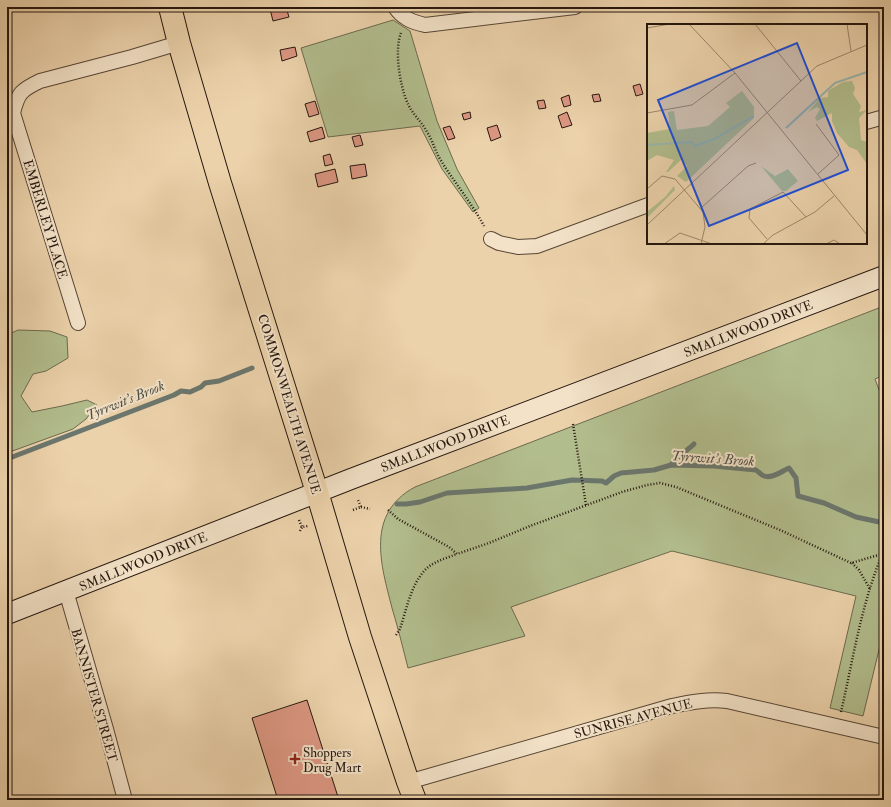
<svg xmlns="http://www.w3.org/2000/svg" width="891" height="807" font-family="'IM FELL Double Pica',serif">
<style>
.green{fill:#b2bd8d;stroke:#6c6a4e}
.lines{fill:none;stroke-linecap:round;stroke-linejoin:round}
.stream{stroke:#6b776e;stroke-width:5}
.building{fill:#dd9783;stroke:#25170e}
.street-casing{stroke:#574635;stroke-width:16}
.secondary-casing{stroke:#25170e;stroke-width:22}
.primary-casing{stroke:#25170e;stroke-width:24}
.path{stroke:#25170e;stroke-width:2.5;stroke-dasharray:1 2;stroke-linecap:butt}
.street{stroke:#f3e2c8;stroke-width:14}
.secondary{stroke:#f3e2c8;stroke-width:20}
.primary{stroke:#ecd2ab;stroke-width:22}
.poi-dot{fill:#8f2418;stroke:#f3e2c8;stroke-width:1.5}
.labels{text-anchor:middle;stroke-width:4;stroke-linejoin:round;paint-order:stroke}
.street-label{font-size:13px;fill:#25170e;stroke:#f3e2c8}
.poi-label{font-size:13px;fill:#25170e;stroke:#f3e2c8;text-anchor:start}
.water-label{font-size:14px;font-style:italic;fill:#4e4f46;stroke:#f3e2c8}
.inset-river{fill:none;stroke:#99b7ae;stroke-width:2}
.inset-road{fill:none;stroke:#9c876c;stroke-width:1}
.view{fill:#1d4ed8;fill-opacity:0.15;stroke:#1d4ed8;stroke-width:2}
.inset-edge{fill:none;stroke:#25170e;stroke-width:2}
</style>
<rect width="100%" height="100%" fill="#ecd2ab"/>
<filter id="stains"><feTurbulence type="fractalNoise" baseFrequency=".005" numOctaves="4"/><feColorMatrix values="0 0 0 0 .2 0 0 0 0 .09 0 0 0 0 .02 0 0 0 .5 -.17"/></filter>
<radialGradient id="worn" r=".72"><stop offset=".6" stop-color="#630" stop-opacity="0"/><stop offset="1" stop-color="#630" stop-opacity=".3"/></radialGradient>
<g class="green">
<path d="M393 20 410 31 437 121 457 169 479 208 473 212 442 169 420 126 328 137 301 48Z"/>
<path d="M884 306V375L875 379 884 403V629L863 716 830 708 856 596 672 551 511 607 525 636 408 668C403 648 398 628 392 608 381 565 365 514 415 487Z"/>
<path d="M18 330 50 331 67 337 68 358 46 371 33 374 21 396 32 412 62 406 87 400 97 405 86 419 73 429 7 453V335Z"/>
</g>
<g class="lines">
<g class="stream">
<path d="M7 459 174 395 181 391 190 392 201 387 205 383 219 381 252 368"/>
<path d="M671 465C677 456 687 451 694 444"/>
<path d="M397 504H406L420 502 447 493 527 488 572 480 602 481 606 483 614 476 621 473 654 470 671 465 714 466 756 470C759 472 761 475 764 476 772 479 782 471 789 468L796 478 798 496 824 503 856 517 884 523"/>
</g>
</g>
<g class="building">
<path d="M277 7H286L289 17 273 21 270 9Z"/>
<path d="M295 47 297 56 282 61 280 50Z"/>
<path d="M640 84 643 94 636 96 633 86Z"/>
<path d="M599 94 601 101 594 102 592 95Z"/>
<path d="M569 95 571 105 564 107 561 98Z"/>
<path d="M544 100 546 108 539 109 537 101Z"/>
<path d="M315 101 319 114 309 117 305 104Z"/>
<path d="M470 112 471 118 464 120 462 114Z"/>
<path d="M567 112 572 125 562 128 558 116Z"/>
<path d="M497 125 501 137 491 141 487 128Z"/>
<path d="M450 126 455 138 448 140 443 128Z"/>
<path d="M322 127 325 138 310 142 307 132Z"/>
<path d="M360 135 363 145 355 147 352 137Z"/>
<path d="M330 154 333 164 325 166 323 156Z"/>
<path d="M365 164 367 176 352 179 350 166Z"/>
<path d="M335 169 338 182 318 187 315 174Z"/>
<path d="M307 700 339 800H278L252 718Z"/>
</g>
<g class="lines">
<g class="street-casing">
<g id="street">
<path d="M395 7C402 18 412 22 425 25L575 7"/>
<path d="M866 122 884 117"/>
<path d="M491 239 499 243 518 247 537 246 648 205"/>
<path d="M78 323 13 113C18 93 21 90 40 81L132 57 179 43"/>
<path d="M66 591 106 729 125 800"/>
<path d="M408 782 672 706C691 702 708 699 727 701L884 737"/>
</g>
</g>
<g class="secondary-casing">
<path id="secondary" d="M7 614 351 479 884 276"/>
</g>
<g class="primary-casing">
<path id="primary" d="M170 7 179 43 220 183 317 492 360 637 408 782 415 800"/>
</g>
<g class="path">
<path d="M401 33C394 50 400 87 408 104 413 115 422 122 427 132 433 141 435 151 440 159 454 182 471 202 484 226"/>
<path d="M573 424 586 505"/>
<path d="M361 507 370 509"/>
<path d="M353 510 361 507 358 500"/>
<path d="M388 510 398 519 449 547 457 554 489 543 530 526 622 492 647 485 660 483 676 487 780 530 851 563 882 554 884 552"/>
<path d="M299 520 302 527 308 526"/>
<path d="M300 531 302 527"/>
<path d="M852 563 859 570 870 589"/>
<path d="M396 635 400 629C407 608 412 578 431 565 439 560 449 557 457 554"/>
<path d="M841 712C853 660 861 605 882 555"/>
</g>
<use href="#street" class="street"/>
<use href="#secondary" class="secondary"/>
<use href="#primary" class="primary"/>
</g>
<path class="poi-dot" d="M293 753h4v4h4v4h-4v4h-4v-4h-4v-4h4z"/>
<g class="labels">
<g class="street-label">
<text transform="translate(46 219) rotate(73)" y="5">EMBERLEY PLACE</text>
<text transform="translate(748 328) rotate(-21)" y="5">SMALLWOOD DRIVE</text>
<text transform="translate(290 404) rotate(73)" y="5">COMMONWEALTH AVENUE</text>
<text transform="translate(445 443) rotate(-21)" y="5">SMALLWOOD DRIVE</text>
<text transform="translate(143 561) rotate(-22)" y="5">SMALLWOOD DRIVE</text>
<text transform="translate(95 695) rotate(74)" y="5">BANNISTER STREET</text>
<text transform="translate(633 718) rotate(-15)" y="5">SUNRISE AVENUE</text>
</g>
<g class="poi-label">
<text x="303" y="757">Shoppers<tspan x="303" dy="15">Drug Mart</tspan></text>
</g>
<g class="water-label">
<text transform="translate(125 400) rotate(-22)" y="5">Tyrrwit's Brook</text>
<text transform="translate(713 458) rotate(4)" y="5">Tyrrwit's Brook</text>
</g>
</g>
<g transform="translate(647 24)">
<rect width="220" height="220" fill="#ecd2ab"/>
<path d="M205 57 208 64 206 70 214 82 212 88 220 86 212 94 214 116 220 118V140L210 126 202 123 190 109 185 97V89L170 97 168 94 173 85 170 83 161 88 173 74 181 73V67L196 58ZM95 67 107 83V94L39 158 30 152 40 142 35 135 21 148H19L27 136 10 131 0 137V109L23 105 21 88 27 87 30 106 61 102 83 83 79 79ZM114 142 128 152 141 145 151 157 139 167H135ZM27 162 28 166 0 194V188L18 173Z" fill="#b2bd8d"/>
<path class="inset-river" d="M139 104 188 59 220 48M0 121 45 118 48 122 67 115 107 92"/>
<path class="inset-road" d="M42 0 88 49 220 211M108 0 154 57M200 0 204 27M0 4 23 0M0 89 45 81 88 49M169 100 192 131 171 150M0 165 15 152 28 155 56 188 58 203 54 220M54 184 101 142 109 139M0 201 170 42 220 21M120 215 102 194 103 185 136 168 159 193M17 220 33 209 65 220M116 220 126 211 168 188 187 172M179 220 187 216 193 220"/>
<path class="view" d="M150 19 201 146 62 202 11 76Z"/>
<rect width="220" height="220" class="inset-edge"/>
</g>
<rect width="891" height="807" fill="none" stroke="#ecd2ab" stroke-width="24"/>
<rect x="8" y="8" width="875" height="791" fill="none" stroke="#25170e" stroke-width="2"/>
<rect x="12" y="12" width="867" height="783" fill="none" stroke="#25170e"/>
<rect width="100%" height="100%" filter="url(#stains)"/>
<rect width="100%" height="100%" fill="url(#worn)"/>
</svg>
